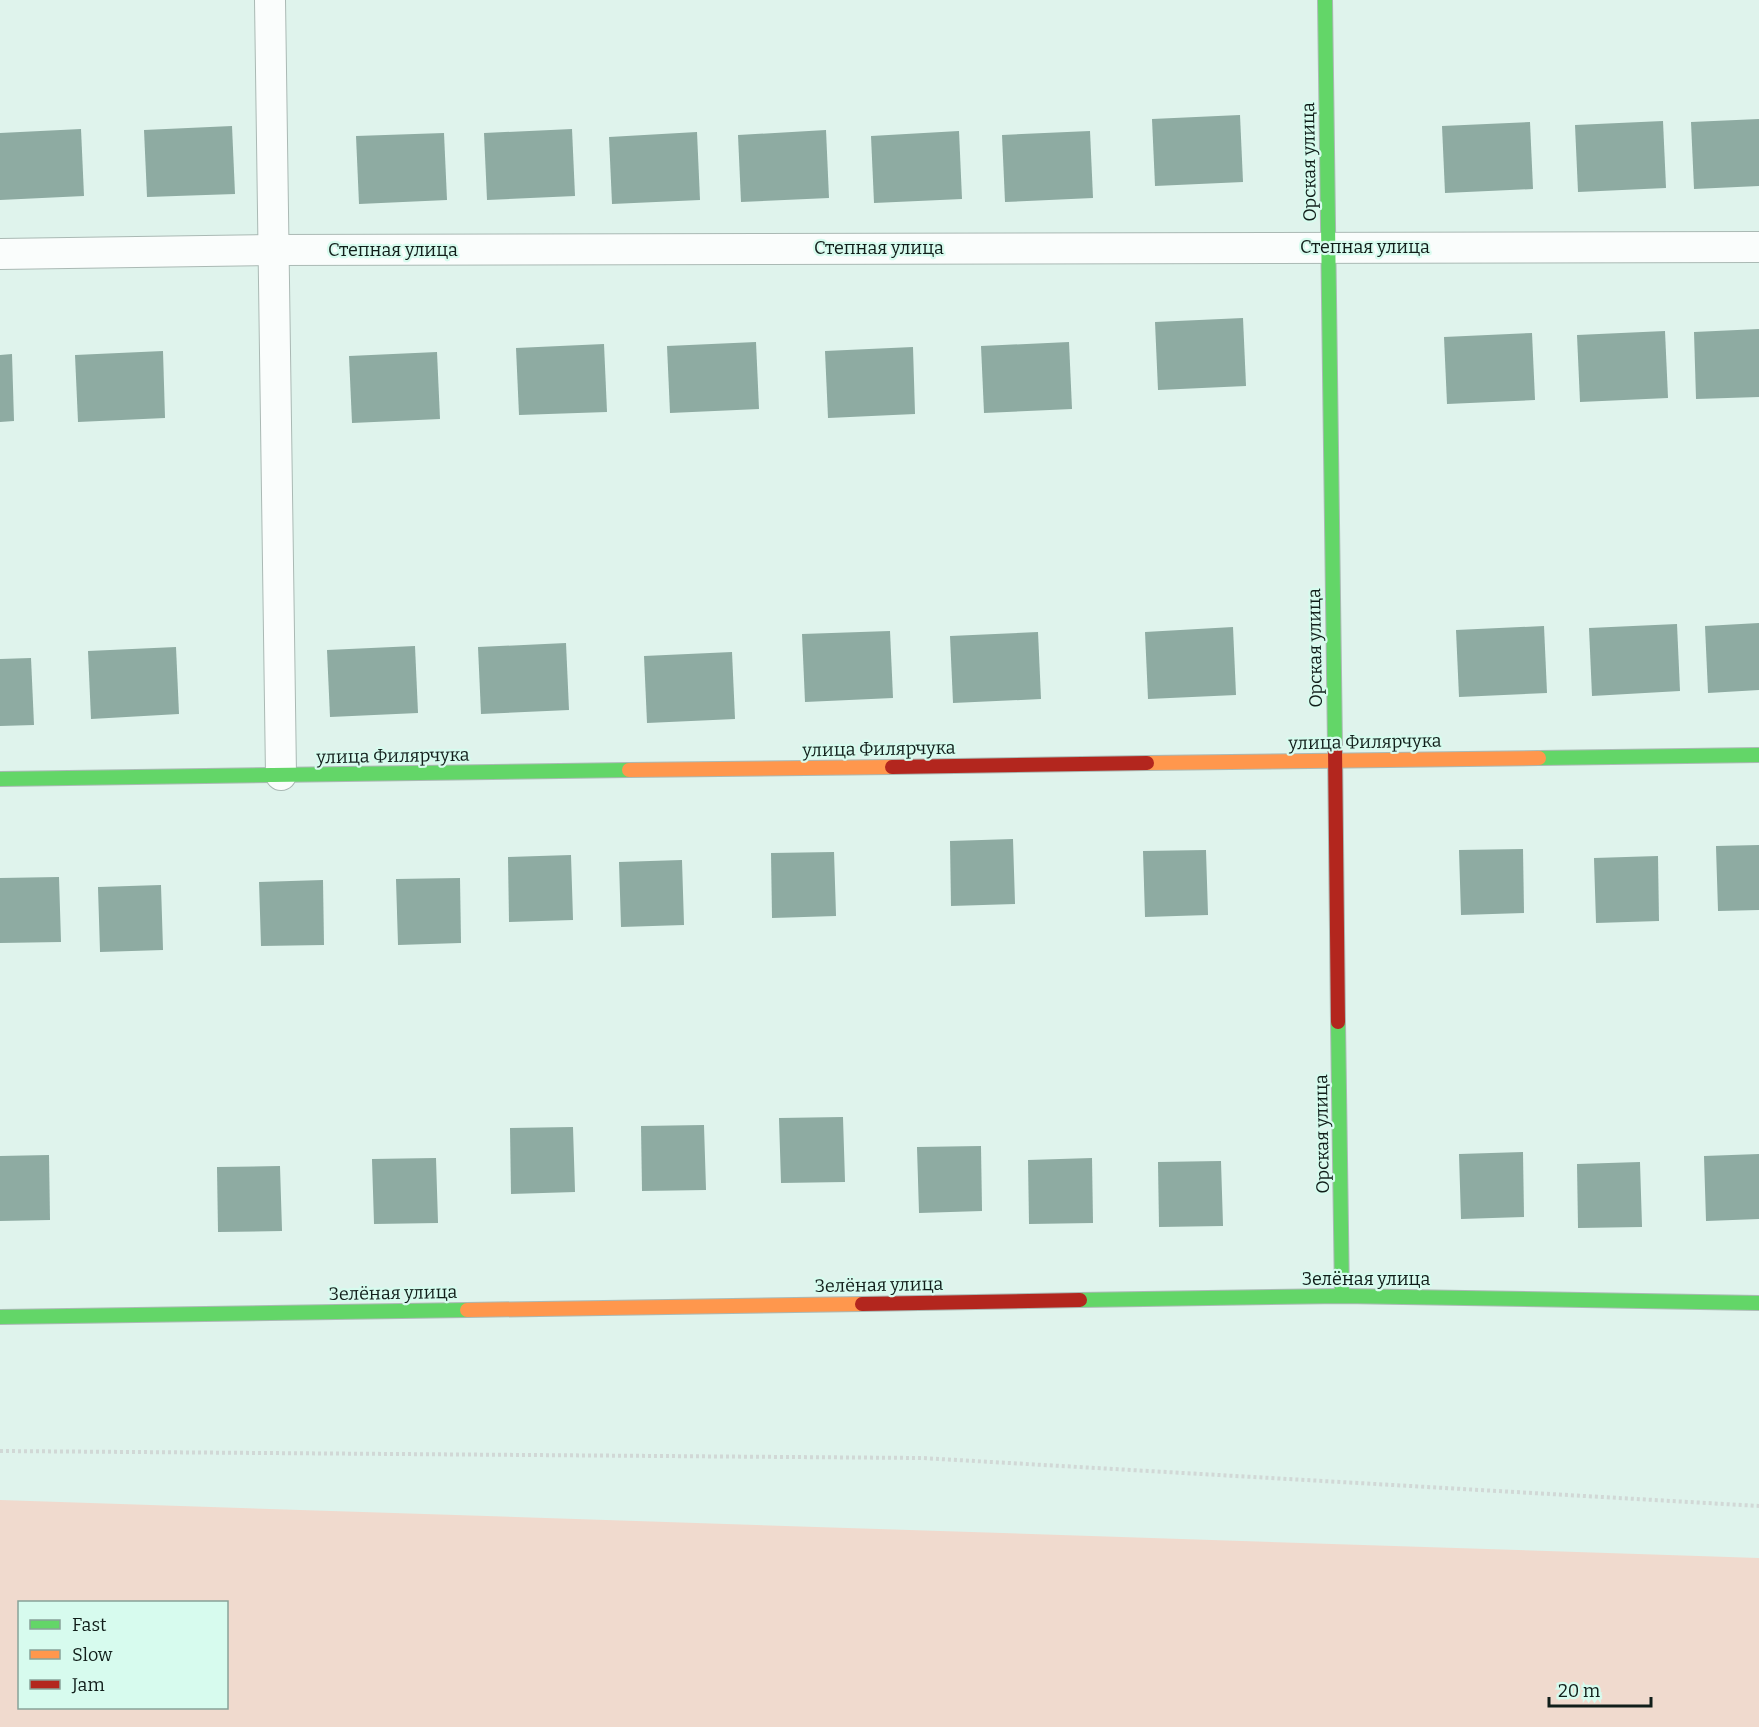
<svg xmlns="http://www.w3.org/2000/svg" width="1759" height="1727" font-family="Bitter,serif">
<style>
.green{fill:#f0dace;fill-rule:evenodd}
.building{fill:#8eaba2}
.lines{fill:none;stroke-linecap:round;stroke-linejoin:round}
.street-casing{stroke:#aab9b4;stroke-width:32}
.fast-casing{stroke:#aab9b4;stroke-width:16}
.slow-casing{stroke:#aab9b4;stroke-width:16}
.jam-casing{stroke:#aab9b4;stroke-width:16}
.path{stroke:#d1d8d6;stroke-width:4;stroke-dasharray:3 3;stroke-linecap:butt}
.street{stroke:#fafdfc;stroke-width:30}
.fast{stroke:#63d668;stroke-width:14}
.slow{stroke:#ff974d;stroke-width:14}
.jam{stroke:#b3261e;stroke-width:14}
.labels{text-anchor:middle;stroke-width:4.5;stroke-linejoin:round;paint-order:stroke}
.street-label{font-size:18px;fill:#111e1a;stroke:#d7fbee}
</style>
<rect width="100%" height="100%" fill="#dff3ec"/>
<path class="green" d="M0 1500 1759 1558V1727H0ZM20 1602H226V1708H20Z"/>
<g class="building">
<path d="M1240 115 1243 182 1155 186 1152 119Z"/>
<path d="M1759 119V186L1694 189 1691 122Z"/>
<path d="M1663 121 1666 188 1578 192 1575 125Z"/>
<path d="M1530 122 1533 189 1445 193 1442 126Z"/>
<path d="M232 126 235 194 147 197 144 130Z"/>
<path d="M81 129 84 196 0 200V133Z"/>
<path d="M572 129 575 196 487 200 484 133Z"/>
<path d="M826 130 829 198 741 202 738 135Z"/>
<path d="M959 131 962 199 874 203 871 136Z"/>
<path d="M1090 131 1093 198 1005 202 1002 135Z"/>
<path d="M697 132 700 200 612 204 609 137Z"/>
<path d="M444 133 447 200 359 204 356 136Z"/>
<path d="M1243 318 1246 386 1158 390 1155 322Z"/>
<path d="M1759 329V397L1696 399 1694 332Z"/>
<path d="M1665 331 1668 398 1580 402 1577 335Z"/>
<path d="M1532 333 1535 400 1447 404 1444 337Z"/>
<path d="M756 342 759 409 670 413 667 346Z"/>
<path d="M1069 342 1072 409 984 413 981 346Z"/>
<path d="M604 344 607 412 519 415 516 348Z"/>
<path d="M913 347 915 414 828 418 825 351Z"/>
<path d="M163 351 165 418 78 422 75 355Z"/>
<path d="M437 352 440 419 352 423 349 356Z"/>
<path d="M12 354 14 421 0 422V355Z"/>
<path d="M1759 623V690L1708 693 1705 626Z"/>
<path d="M1677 624 1680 691 1592 696 1589 628Z"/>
<path d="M1544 626 1547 693 1459 697 1456 630Z"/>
<path d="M1233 627 1236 695 1148 699 1145 632Z"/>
<path d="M890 631 893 698 805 702 802 634Z"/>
<path d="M1038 632 1041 699 953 703 950 636Z"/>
<path d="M566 643 569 710 481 714 478 647Z"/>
<path d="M415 646 418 713 330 717 327 650Z"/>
<path d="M176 647 179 714 91 719 88 651Z"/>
<path d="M732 652 735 719 647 723 644 656Z"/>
<path d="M31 658 34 725 0 726V659Z"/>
<path d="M1013 839 1015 904 951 906 950 841Z"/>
<path d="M1759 845V910L1718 911 1716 846Z"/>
<path d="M1523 849 1524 913 1461 915 1459 850Z"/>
<path d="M1206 850 1208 915 1145 917 1143 851Z"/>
<path d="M834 852 836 916 772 918 771 853Z"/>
<path d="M571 855 573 920 509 922 508 857Z"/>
<path d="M1658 856 1659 921 1596 923 1594 858Z"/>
<path d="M682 860 684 925 621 927 619 862Z"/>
<path d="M59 877 61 942 0 943V878Z"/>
<path d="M460 878 461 943 398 945 396 879Z"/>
<path d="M323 880 324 945 261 946 259 882Z"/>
<path d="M161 885 163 950 100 952 98 887Z"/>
<path d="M843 1117 845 1182 781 1183 779 1118Z"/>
<path d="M704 1125 706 1190 642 1191 641 1126Z"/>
<path d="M573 1127 575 1192 511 1194 510 1128Z"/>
<path d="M981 1146 982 1211 919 1213 917 1147Z"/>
<path d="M1523 1152 1524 1217 1461 1219 1459 1154Z"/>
<path d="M1759 1154V1219L1706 1221 1704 1156Z"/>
<path d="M49 1155 50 1220 0 1221V1156Z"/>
<path d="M436 1158 438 1223 374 1224 372 1159Z"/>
<path d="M1092 1158 1093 1223 1029 1224 1028 1160Z"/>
<path d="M1221 1161 1223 1226 1159 1227 1158 1162Z"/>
<path d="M1640 1162 1642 1227 1578 1228 1577 1164Z"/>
<path d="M280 1166 282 1231 218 1232 217 1167Z"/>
</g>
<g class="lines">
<g class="street-casing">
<g id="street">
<path d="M270 0 281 775"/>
<path d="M0 254 273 250 1759 247"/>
</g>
</g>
<g class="fast-casing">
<g id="fast">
<path d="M1325 0 1335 747"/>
<path d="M1539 758 1759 755"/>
<path d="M0 779 629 770"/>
<path d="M1338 1022 1342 1296"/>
<path d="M1080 1300 1342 1296 1759 1303"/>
<path d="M0 1317 467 1310"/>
</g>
</g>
<g class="slow-casing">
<g id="slow">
<path d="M1147 763 1539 758"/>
<path d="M629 770 892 767"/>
<path d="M467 1310 862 1304"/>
</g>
</g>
<g class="jam-casing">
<g id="jam">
<path d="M1335 747 1338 1022"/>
<path d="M892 767 1147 763"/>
<path d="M862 1304 1080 1300"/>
</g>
</g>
<path class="path" d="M0 1451 922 1458 1759 1506"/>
<use href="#street" class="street"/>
<use href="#fast" class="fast"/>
<use href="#slow" class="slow"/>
<use href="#jam" class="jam"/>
</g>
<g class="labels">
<g class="street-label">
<text transform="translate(1309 162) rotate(-91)" y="6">Орская улица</text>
<text x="1365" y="253">Степная улица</text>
<text x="879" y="254">Степная улица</text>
<text x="393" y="256">Степная улица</text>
<text transform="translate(1315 648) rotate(-91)" y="6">Орская улица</text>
<text transform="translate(1365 742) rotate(-1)" y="6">улица Филярчука</text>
<text transform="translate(879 749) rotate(-1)" y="6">улица Филярчука</text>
<text transform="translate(393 756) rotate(-1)" y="6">улица Филярчука</text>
<text transform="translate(1322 1134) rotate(-91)" y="6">Орская улица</text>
<text x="1366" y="1285">Зелёная улица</text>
<text transform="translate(879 1285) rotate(-1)" y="6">Зелёная улица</text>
<text transform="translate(393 1293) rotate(-1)" y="6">Зелёная улица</text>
</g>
</g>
<rect x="18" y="1601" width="210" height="108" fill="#d7fbee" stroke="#88a399" stroke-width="1.5"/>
<rect x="30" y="1620" width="30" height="9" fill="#63d668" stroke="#88a399" stroke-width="1.5"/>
<text x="72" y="1631" font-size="18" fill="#111e1a">Fast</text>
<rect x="30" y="1650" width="30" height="9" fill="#ff974d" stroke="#88a399" stroke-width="1.5"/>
<text x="72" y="1661" font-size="18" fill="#111e1a">Slow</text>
<rect x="30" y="1680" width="30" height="9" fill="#b3261e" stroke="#88a399" stroke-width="1.5"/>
<text x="72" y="1691" font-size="18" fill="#111e1a">Jam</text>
<path d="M1549 1697v9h102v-9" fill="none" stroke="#111e1a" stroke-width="3"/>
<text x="1558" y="1697" font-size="18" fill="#111e1a" stroke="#d7fbee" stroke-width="4.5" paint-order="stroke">20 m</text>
</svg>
